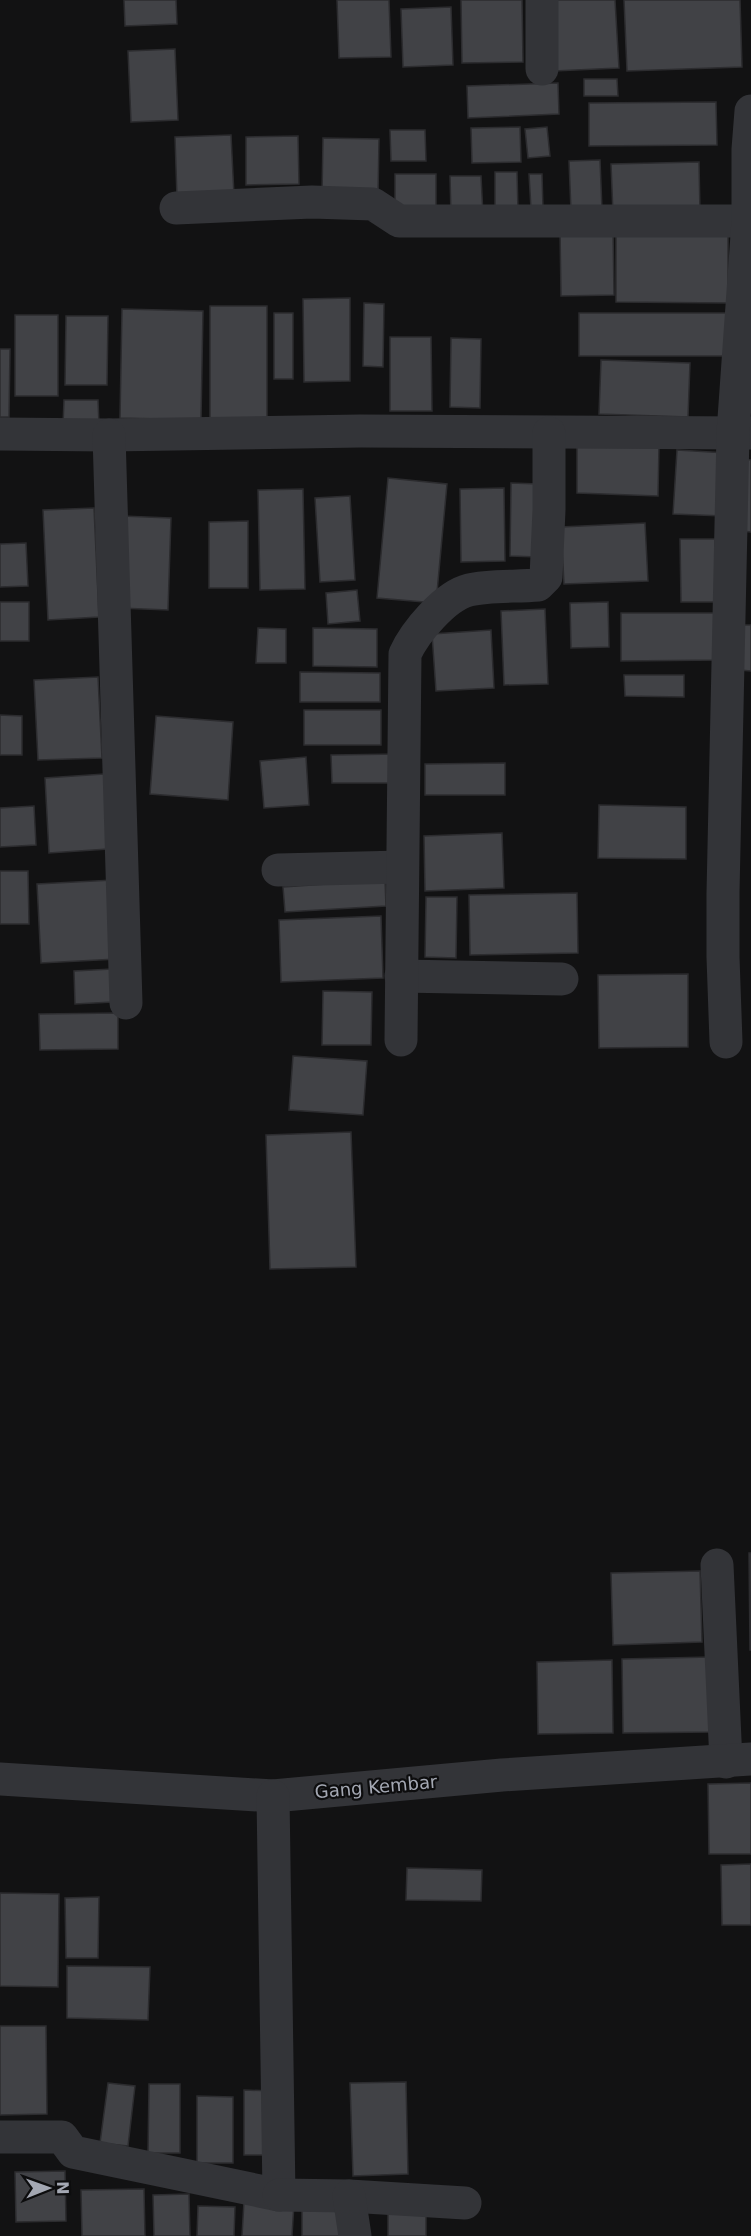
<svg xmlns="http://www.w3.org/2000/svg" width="751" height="2236" font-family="'DejaVu Sans',sans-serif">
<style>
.building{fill:#414246;stroke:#2c2c2f;stroke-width:1.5}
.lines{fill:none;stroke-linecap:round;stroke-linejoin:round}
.minor{stroke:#333438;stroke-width:33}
.labels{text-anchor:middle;stroke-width:4.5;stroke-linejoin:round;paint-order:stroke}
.street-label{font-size:18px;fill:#a4a8b3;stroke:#0d0d0e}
</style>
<rect width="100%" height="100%" fill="#121213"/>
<g class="building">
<path d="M124 0H176L177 24 125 26Z"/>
<path d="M337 0H389L391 57 339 58Z"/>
<path d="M461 0H522L523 62 462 63Z"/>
<path d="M550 0H615L619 68 554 71Z"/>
<path d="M624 0H740L742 67 627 71Z"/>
<path d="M451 7 453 65 403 67 401 9Z"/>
<path d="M175 49 178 120 131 122 128 51Z"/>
<path d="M584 79H617L618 96H584Z"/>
<path d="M558 83 559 114 468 118 467 86Z"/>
<path d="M716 102 717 145 589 146V103Z"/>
<path d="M520 127 521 162 472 163 471 128Z"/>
<path d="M547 127 550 156 528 158 525 129Z"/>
<path d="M390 130H425L426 161H391Z"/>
<path d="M231 135 234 195 177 198 175 137Z"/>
<path d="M298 136 299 184 246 185V137Z"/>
<path d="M323 138 379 139 378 196 322 194Z"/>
<path d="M600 160 602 210 571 211 569 161Z"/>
<path d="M699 162 700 213 613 214 611 164Z"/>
<path d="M495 172H517L518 211H495Z"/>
<path d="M395 174H436V208L395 209Z"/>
<path d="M529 174H542L543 208 531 209Z"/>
<path d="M450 176H481L483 215 451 216Z"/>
<path d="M613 229 614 295 561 296 560 230Z"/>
<path d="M616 235 728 236V303L616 302Z"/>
<path d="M350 298V381L304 382 303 299Z"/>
<path d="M364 303 384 304 383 367 363 366Z"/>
<rect x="210" y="306" width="57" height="114"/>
<path d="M122 309 203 311 201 420 120 418Z"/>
<rect x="274" y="313" width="19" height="66"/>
<path d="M579 313H734L733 356H579Z"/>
<rect x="15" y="315" width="43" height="81"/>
<path d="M66 316H108L107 385H65Z"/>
<path d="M390 337H431L432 411H390Z"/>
<path d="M451 338 481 339 480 408 450 407Z"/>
<path d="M0 349H10L9 417H0Z"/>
<path d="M601 360 690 363 688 417 599 414Z"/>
<path d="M64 400H98L99 425H63Z"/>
<path d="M577 443 659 445 658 496 577 493Z"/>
<path d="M677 450 727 453 723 516 673 514Z"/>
<path d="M744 459 751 460V532L741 531Z"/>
<path d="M388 478 447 484 436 603 377 598Z"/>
<path d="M511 483 539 484 538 557 510 556Z"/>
<path d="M504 488 505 561 461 562 460 489Z"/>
<path d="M303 489 305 589 260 590 258 490Z"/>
<path d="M350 496 355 580 320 582 315 498Z"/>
<path d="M94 508 99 617 48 620 43 510Z"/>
<path d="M122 516 171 518 168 610 119 608Z"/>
<path d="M248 521V588H209V522Z"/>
<path d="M645 523 648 581 564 584 561 527Z"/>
<path d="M680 539H715L716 602H681Z"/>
<path d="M26 543 28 586 0 587V544Z"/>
<path d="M357 590 360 621 328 624 326 593Z"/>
<rect x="0" y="602" width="29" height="39"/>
<path d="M608 602 609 647 571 648 570 603Z"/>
<path d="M545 609 548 684 504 685 501 611Z"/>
<path d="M621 613H722V660L621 661Z"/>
<path d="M741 625H751V671L740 670Z"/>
<path d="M258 628 286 629V663H256Z"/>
<path d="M313 628 377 629V667L313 666Z"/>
<path d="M491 630 494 688 436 691 432 634Z"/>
<path d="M300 672 380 673V702H300Z"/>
<path d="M624 675H684V697L625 696Z"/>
<path d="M98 677 102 758 38 760 34 680Z"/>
<rect x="304" y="710" width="77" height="35"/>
<path d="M0 715 22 716V755H0Z"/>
<path d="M156 716 233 722 228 800 150 794Z"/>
<path d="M399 754V783H332L331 755Z"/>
<path d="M306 757 309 805 264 808 260 761Z"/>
<path d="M505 763V795H425V764Z"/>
<path d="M104 774 108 849 49 853 45 778Z"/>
<path d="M599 805 686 807V859L598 858Z"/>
<path d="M34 806 36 845 0 847V808Z"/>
<path d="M502 833 504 888 425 891 424 836Z"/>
<path d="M0 871H28L29 924H0Z"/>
<path d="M113 880 117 959 41 963 37 884Z"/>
<path d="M385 880 386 906 285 912 283 887Z"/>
<path d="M577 893 578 953 470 955 469 895Z"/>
<path d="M426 897H457L456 958 425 957Z"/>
<path d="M381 916 383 978 281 982 279 920Z"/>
<path d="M112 969 113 1002 75 1004 74 971Z"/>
<path d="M688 974V1047L599 1048 598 975Z"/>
<path d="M323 991 372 992 371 1045H322Z"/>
<path d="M118 1013V1049L40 1050 39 1014Z"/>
<path d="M293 1056 367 1061 363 1115 289 1110Z"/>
<path d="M351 1132 356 1267 270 1269 266 1135Z"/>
<path d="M749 1553H751V1650H750Z"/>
<path d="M700 1571 702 1642 613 1645 611 1573Z"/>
<path d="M710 1657 712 1732 623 1733 622 1659Z"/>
<path d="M612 1660 613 1733 538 1734 537 1662Z"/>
<path d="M751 1783V1854H709L708 1784Z"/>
<path d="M751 1864V1925H722L721 1865Z"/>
<path d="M407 1868 482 1870 481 1901 406 1900Z"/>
<path d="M0 1893 59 1894 58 1987 0 1986Z"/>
<path d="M99 1897 98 1958H66L65 1898Z"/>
<path d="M67 1966 150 1967 148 2020 67 2018Z"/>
<path d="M0 2026H46L47 2114 0 2115Z"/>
<path d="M406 2082 408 2174 353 2176 350 2083Z"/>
<path d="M108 2083 135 2086 128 2146 100 2143Z"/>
<path d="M149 2084H180V2153H148Z"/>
<path d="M244 2090 273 2091 272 2155H244Z"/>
<path d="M197 2096 233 2097V2163H197Z"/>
<path d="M65 2171 66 2221 16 2222 15 2172Z"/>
<path d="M144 2189 145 2236H82L81 2190Z"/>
<path d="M189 2194 190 2236H154L153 2195Z"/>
<path d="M244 2201 294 2203 292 2236H242Z"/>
<path d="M302 2201H344L345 2236H302Z"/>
<path d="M198 2206 235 2207 234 2236H197Z"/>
<path d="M426 2207V2236H388V2208Z"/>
</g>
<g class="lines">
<g class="minor">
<path d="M542 69V0"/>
<path d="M176 208 312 202 373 204 399 221H748"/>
<path d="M0 434 109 435 360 431 751 433"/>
<path d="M109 435 126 1003"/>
<path d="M278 870 402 867"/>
<path d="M401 976 562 979"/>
<path d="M401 1040 405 654C415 632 445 596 469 590 489 585 517 587 538 585L546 577 549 510V433"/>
<path d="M726 1042 723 957V893L733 433 748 221V149L751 111"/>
<path d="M717 1565 726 1762"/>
<path d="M0 1779 273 1796 502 1775 751 1759"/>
<path d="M0 2137H62L73 2152 279 2195 273 1796"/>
<path d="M279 2195 349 2196 465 2203"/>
<path d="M349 2196 355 2236"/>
</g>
</g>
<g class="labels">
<g class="street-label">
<text transform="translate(376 1787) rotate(-5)" y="6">Gang Kembar</text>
</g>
</g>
<g transform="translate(48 2188) rotate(89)" stroke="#0d0d0e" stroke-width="4.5" paint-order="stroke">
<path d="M0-4.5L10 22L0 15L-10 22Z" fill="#a4a8b3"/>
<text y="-9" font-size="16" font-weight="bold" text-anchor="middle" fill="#a4a8b3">N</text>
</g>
</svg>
